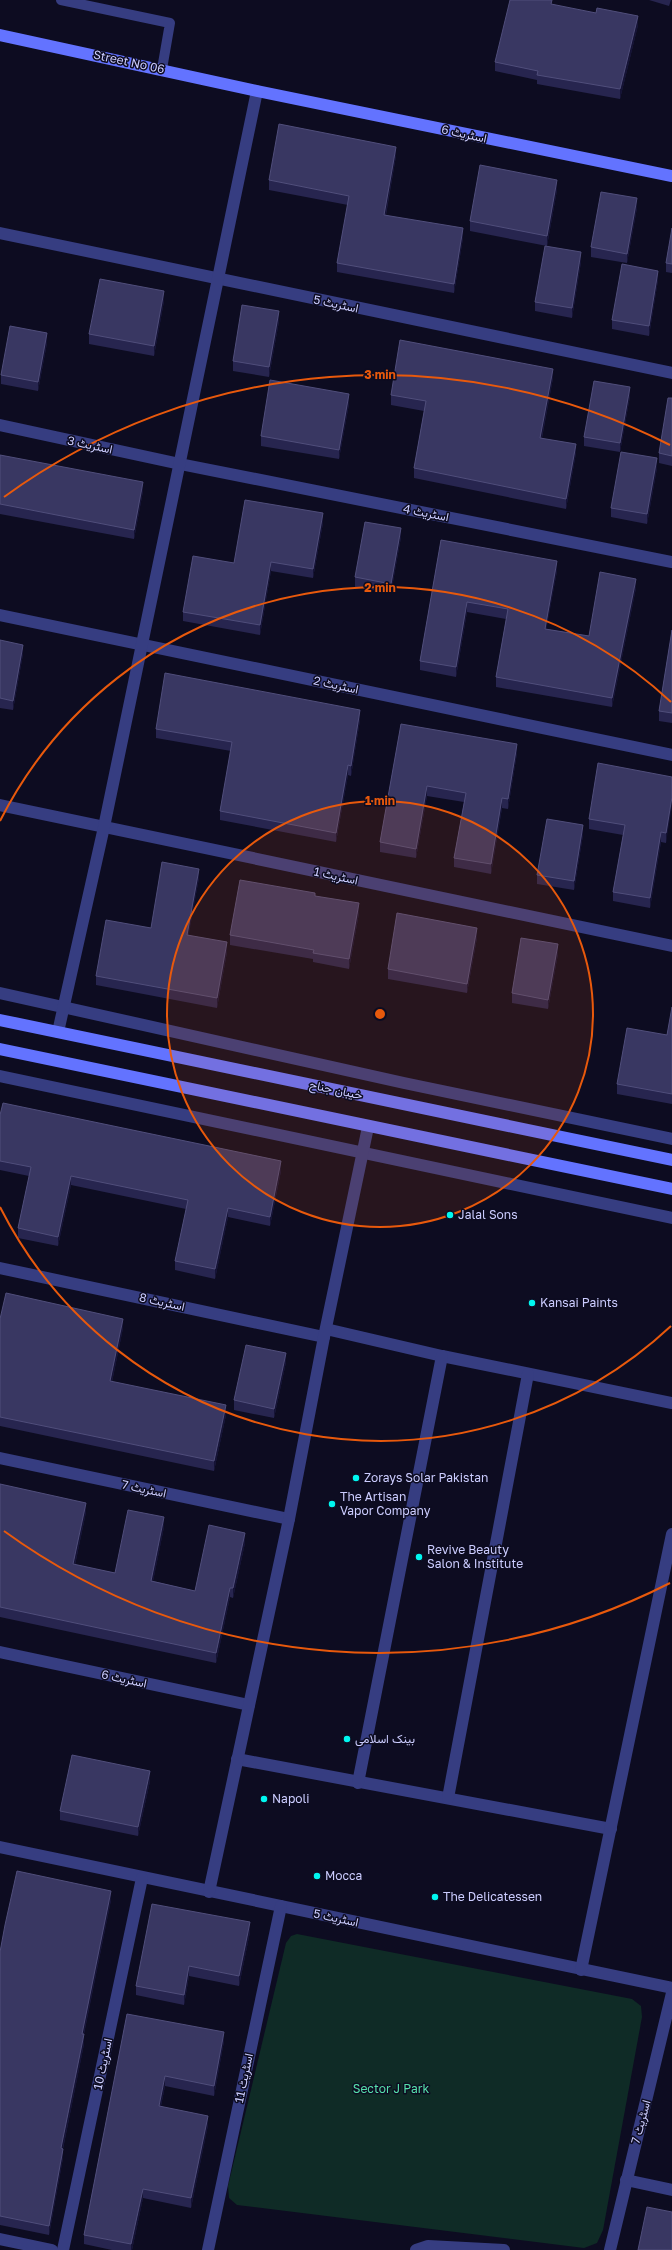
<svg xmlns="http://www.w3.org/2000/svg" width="672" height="2250" font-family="'Golos Text',Vazirmatn,sans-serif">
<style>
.green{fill:#0f2b26}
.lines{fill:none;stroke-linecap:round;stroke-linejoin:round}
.lane{stroke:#363d81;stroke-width:10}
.street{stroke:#363d81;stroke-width:12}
.secondary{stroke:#6373ff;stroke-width:12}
.wall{fill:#27254f}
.shaded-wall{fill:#151335}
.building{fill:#393762;stroke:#504e7b}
.ring{fill:none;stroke:#e8590c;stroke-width:2}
.poi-dot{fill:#00f7f0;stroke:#0d0c21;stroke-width:1.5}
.labels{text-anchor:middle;stroke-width:3;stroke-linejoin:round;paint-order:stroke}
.street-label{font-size:12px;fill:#cccdff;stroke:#0d0c21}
.poi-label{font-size:12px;fill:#cccdff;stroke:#0d0c21;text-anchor:start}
.park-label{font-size:12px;fill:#56e1ac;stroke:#0d0c21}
.centre{fill:#e8590c;stroke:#0d0c21;stroke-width:2}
.ring-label{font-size:12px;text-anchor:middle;font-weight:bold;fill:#e8590c;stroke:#0d0c21;stroke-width:3;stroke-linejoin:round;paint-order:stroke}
</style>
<rect width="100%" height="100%" fill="#0d0c21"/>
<path class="green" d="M297 1934 632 1999 641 2006 642 2017 603 2230 597 2243 584 2248 237 2205 229 2198 228 2186 286 1943 291 1936Z"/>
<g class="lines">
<path class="lane" d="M61 0 170 23 162 69"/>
<g class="street">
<path d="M0 233 672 373"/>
<path d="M0 425 180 464 672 562"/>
<path d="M0 615 672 755"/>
<path d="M0 805 672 946"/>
<path d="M0 993 404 1083 672 1139"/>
<path d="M58 1032 104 827 257 91"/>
<path d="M0 1076 672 1218"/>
<path d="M0 1268 324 1337"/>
<path d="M326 1329 442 1356 672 1403"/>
<path d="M0 1458 289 1519"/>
<path d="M0 1652 249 1705"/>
<path d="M237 1759 611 1829"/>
<path d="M358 1783 442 1356"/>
<path d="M448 1798 528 1374"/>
<path d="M0 1847 672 1988"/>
<path d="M209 1892 289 1519 324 1337 368 1127"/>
<path d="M581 1970 672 1534"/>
<path d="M626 2180 672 2190"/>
<path d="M0 2239 52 2250"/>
<path d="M63 2250 142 1878"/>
<path d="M208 2250 281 1906"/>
<path d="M416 2250 428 2246 504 2250"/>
<path d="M610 2250 672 1993"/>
</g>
<g class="secondary">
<path d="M0 35 257 91 672 176"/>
<path d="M0 1020 672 1160"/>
<path d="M0 1049 672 1189"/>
</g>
</g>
<g class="wall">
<path d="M649 0H671L669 6Z"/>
<path d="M552 4 638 25 620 99 537 84V80L495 71V62Z"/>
<path d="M396 156 386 215 463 238 454 293 337 272V263L348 205 269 190V180Z"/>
<path d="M557 190 547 246 470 231V221Z"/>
<path d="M637 208 627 263 591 257V247Z"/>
<path d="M672 228V273L666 272V263Z"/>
<path d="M581 262 572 318 535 311V302Z"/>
<path d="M658 280 649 336 612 329V320Z"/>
<path d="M164 301 154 356 89 344V334Z"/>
<path d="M279 321 269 377 233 371V361Z"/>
<path d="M47 343 38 391 1 384V375Z"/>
<path d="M553 378 542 438 576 453 566 509 414 478V468L424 411 391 405V395Z"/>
<path d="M630 396 620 452 584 446V437Z"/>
<path d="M672 398V466L659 463V453Z"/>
<path d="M349 404 339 459 261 446V436Z"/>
<path d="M0 455 143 491 134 539 0 514Z"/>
<path d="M657 468 647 524 611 517V508Z"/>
<path d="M323 523 313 578 271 571 260 635 183 621V612L234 563Z"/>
<path d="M401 537 391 593 355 587V577Z"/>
<path d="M441 540 557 571 546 629 589 636 636 588 612 707 496 687V677L506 619 467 612 456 677 420 670V661Z"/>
<path d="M672 630V723L659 721V711Z"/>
<path d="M0 640 23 654 13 710 0 708Z"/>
<path d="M360 720 351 776 348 775 336 842 220 820V811L231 751 156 738V729Z"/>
<path d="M401 724 517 753 508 809 502 808 491 874 454 867V858L464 802 427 796 416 858 380 852V842Z"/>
<path d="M672 777 666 843 661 842 650 908 613 901V892L623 835 589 829V819Z"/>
<path d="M583 835 574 890 537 884V875Z"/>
<path d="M199 878 188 936 227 952 217 1008 96 985V976L151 928Z"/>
<path d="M315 896 359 913 349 969 313 962V959L230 945V935Z"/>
<path d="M477 938 467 993 388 979V969Z"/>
<path d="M558 954 548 1009 512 1003V993Z"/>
<path d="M672 1007V1104L617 1094V1084L667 1035Z"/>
<path d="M0 1115 281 1171 270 1226 228 1217 215 1279 175 1270V1261L186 1209 71 1185 58 1246 18 1238V1228L29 1176 0 1170Z"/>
<path d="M0 1319 123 1328 112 1382 226 1415 214 1471 0 1426Z"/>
<path d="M286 1362 274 1418 234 1410V1400Z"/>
<path d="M0 1484 86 1512 75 1565 115 1573 164 1527 153 1581 195 1591 245 1543 233 1598 230 1597 216 1663 0 1617Z"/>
<path d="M150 1781 138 1836 60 1820V1811Z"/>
<path d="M111 1900 84 2034V2044L63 2149V2158L49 2235 0 2225V1952Z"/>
<path d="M250 1932 239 1986 189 1976 184 2005 136 1995V1986Z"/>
<path d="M127 2014 224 2041 214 2096 165 2086 161 2106 208 2125 191 2208 143 2198 132 2250H112L84 2244V2235Z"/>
</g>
<g class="shaded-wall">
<path d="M638 16V25L620 99V89Z"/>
<path d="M396 147V156L384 224V215Z"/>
<path d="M557 180V190L547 246V236Z"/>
<path d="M637 198V208L627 263V254Z"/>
<path d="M463 228V238L454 293V284Z"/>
<path d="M581 252V262L572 318V308Z"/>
<path d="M658 271V280L649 336V326Z"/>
<path d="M164 291V301L154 356V346Z"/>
<path d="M279 311V321L269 377V367Z"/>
<path d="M47 333V343L38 391V382Z"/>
<path d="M553 369V378L540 447V438Z"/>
<path d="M630 387V396L620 452V443Z"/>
<path d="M349 394V404L339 459V450Z"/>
<path d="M576 444V453L566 509V499Z"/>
<path d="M657 458V468L647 524V514Z"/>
<path d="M143 482V491L134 539V530Z"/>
<path d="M323 513V523L313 578V569Z"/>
<path d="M401 528V537L391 593V584Z"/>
<path d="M557 561V571L545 638V629Z"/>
<path d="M271 562V571L260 635V625Z"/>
<path d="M636 579V588L612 707V698Z"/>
<path d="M467 602V612L456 677V667Z"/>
<path d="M23 645V654L13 710V701Z"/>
<path d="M360 710V720L351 776V766Z"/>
<path d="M517 744V753L508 809V799Z"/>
<path d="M348 765V775L336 842V833Z"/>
<path d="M427 786V796L416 858V849Z"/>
<path d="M672 797V806L666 843V833Z"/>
<path d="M502 798V808L491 874V864Z"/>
<path d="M583 825V835L574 890V881Z"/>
<path d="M661 832V842L650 908V898Z"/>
<path d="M199 869V878L187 945V935Z"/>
<path d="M359 903V913L349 969V959Z"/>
<path d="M477 928V938L467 993V984Z"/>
<path d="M227 942V952L217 1008V998Z"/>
<path d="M558 944V954L548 1009V1000Z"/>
<path d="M281 1161V1171L270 1226V1217Z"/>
<path d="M71 1176V1185L58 1246V1237Z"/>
<path d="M228 1208V1217L215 1279V1269Z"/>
<path d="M123 1319V1328L110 1391V1381Z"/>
<path d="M286 1353V1362L274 1418V1409Z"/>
<path d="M226 1405V1415L214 1471V1461Z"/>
<path d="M86 1503V1512L73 1574V1564Z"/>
<path d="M164 1517V1527L151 1591V1581Z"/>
<path d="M245 1533V1543L233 1598V1588Z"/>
<path d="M230 1588V1597L216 1663V1653Z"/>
<path d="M150 1771V1781L138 1836V1827Z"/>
<path d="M111 1891V1900L82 2043V2034Z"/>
<path d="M250 1922V1932L239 1986V1976Z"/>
<path d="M189 1966V1976L184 2005V1995Z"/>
<path d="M224 2032V2041L214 2096V2086Z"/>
<path d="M84 2034V2044L61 2158V2148Z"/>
<path d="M165 2076V2086L159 2115V2106Z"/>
<path d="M208 2116V2125L191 2208V2198Z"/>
<path d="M63 2149V2158L49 2235V2226Z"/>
<path d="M143 2189V2198L132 2250H131V2244Z"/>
</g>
<g class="building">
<path d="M510 0H552L551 4 596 13 597 8 638 16 620 89 537 75 538 71 495 62Z"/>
<path d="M279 124 396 147 384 215 463 228 454 284 337 263 349 196 269 180Z"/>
<path d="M480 165 557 180 547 236 470 221Z"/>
<path d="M601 192 637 198 627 254 591 247Z"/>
<path d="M672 228V264L666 263Z"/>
<path d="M545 246 581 252 572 308 535 302Z"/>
<path d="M622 264 658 271 649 326 612 320Z"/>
<path d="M100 279 164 291 154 346 89 334Z"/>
<path d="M242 305 279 311 269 367 233 361Z"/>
<path d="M10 326 47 333 38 382 1 375Z"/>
<path d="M400 340 553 369 540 438 576 444 566 499 414 468 426 401 391 395Z"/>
<path d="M270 380 349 394 339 450 261 436Z"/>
<path d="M594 381 630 387 620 443 584 437Z"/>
<path d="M668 398H672V456L659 453Z"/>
<path d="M621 452 657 458 647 514 611 508Z"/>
<path d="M0 455 143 482 134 530 0 504Z"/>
<path d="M245 500 323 513 313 569 271 562 260 625 183 612 193 556 234 563Z"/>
<path d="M365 522 401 528 391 584 355 577Z"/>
<path d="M441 540 557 561 545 629 589 636 600 572 636 579 612 698 496 677 508 609 467 602 456 667 420 661Z"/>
<path d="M672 630V713L659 711Z"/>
<path d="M0 640 23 645 13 701 0 698Z"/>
<path d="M165 673 360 710 351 766 348 765 336 833 220 811 232 742 156 729Z"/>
<path d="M401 724 517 744 508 799 502 798 491 864 454 858 466 793 427 786 416 849 380 842Z"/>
<path d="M598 763 672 777V797L666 833 661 832 650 898 613 892 625 825 589 819Z"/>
<path d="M547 819 583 825 574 881 537 875Z"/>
<path d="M162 862 199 869 187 935 227 942 217 998 96 976 106 920 151 928Z"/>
<path d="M240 880 315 893V896L359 903 349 959 313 953 314 950 230 935Z"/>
<path d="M397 913 477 928 467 984 388 969Z"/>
<path d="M521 938 558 944 548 1000 512 993Z"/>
<path d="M672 1007V1094L617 1084 627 1028 667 1035Z"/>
<path d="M3 1103 281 1161 270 1217 228 1208 215 1269 175 1261 188 1200 71 1176 58 1237 18 1228 31 1167 0 1161V1115Z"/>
<path d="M6 1293 123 1319 110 1381 226 1405 214 1461 0 1417V1319Z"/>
<path d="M246 1345 286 1353 274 1409 234 1400Z"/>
<path d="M0 1484 86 1503 73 1564 115 1573 128 1510 164 1517 151 1581 195 1591 209 1525 245 1533 233 1588H230L216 1653 0 1607Z"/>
<path d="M72 1755 150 1771 138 1827 60 1811Z"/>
<path d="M17 1871 111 1891 82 2034H84L61 2148 63 2149 49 2226 0 2216V1952L5 1925Z"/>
<path d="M152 1904 250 1922 239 1976 189 1966 184 1995 136 1986Z"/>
<path d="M127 2014 224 2032 214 2086 165 2076 159 2106 208 2116 191 2198 143 2189 131 2244 84 2235Z"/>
<path d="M647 2207 672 2212V2250H638Z"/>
</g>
<circle cx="380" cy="1014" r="213" fill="#e8590c" fill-opacity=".12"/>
<g class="ring">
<circle cx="380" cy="1014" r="213"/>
<path d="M671 1326A426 426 0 0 1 0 1207M0 821A426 426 0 0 1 671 702"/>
<path d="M670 1583A639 639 0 0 1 4 1531M4 497A639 639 0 0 1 670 445"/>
</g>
<g class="poi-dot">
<circle cx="450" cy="1215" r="4"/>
<circle cx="532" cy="1303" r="4"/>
<circle cx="356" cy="1478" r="4"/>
<circle cx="332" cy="1504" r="4"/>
<circle cx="419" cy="1557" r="4"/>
<circle cx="347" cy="1739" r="4"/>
<circle cx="264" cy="1799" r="4"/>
<circle cx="317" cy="1876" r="4"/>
<circle cx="435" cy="1897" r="4"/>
</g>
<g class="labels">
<g class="street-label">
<text transform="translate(129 62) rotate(12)" y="4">Street No 06</text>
<text transform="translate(464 134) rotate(12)" y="4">اسٹریٹ 6</text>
<text transform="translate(336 304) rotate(12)" y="4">اسٹریٹ 5</text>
<text transform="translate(90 445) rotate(12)" y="4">اسٹریٹ 3</text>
<text transform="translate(426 513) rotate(11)" y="4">اسٹریٹ 4</text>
<text transform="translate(336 685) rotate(12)" y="4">اسٹریٹ 2</text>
<text transform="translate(336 876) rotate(12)" y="4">اسٹریٹ 1</text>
<text transform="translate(336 1090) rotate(12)" y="4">خیبان جناح</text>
<text transform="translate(162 1302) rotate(12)" y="4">اسٹریٹ 8</text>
<text transform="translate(144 1489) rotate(12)" y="4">اسٹریٹ 7</text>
<text transform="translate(124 1679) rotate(12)" y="4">اسٹریٹ 6</text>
<text transform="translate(336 1918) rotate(12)" y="4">اسٹریٹ 5</text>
<text transform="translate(103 2064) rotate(-78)" y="4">اسٹریٹ 10</text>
<text transform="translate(244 2078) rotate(-78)" y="4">اسٹریٹ 11</text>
<text transform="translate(641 2122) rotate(-75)" y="4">اسٹریٹ 7</text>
</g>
<g class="poi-label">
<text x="458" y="1219">Jalal Sons</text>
<text x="540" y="1307">Kansai Paints</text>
<text x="364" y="1482">Zorays Solar Pakistan</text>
<text x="340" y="1501">The Artisan<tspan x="340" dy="14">Vapor Company</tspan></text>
<text x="427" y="1554">Revive Beauty<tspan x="427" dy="14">Salon &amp; Institute</tspan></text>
<text x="355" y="1743">بینک اسلامی</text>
<text x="272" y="1803">Napoli</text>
<text x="325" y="1880">Mocca</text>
<text x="443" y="1901">The Delicatessen</text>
</g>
<g class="park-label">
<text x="391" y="2093">Sector J Park</text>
</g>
</g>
<circle cx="380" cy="1014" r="6" class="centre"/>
<g class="ring-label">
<text x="380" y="379">3 min</text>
<text x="380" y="592">2 min</text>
<text x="380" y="805">1 min</text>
</g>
</svg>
